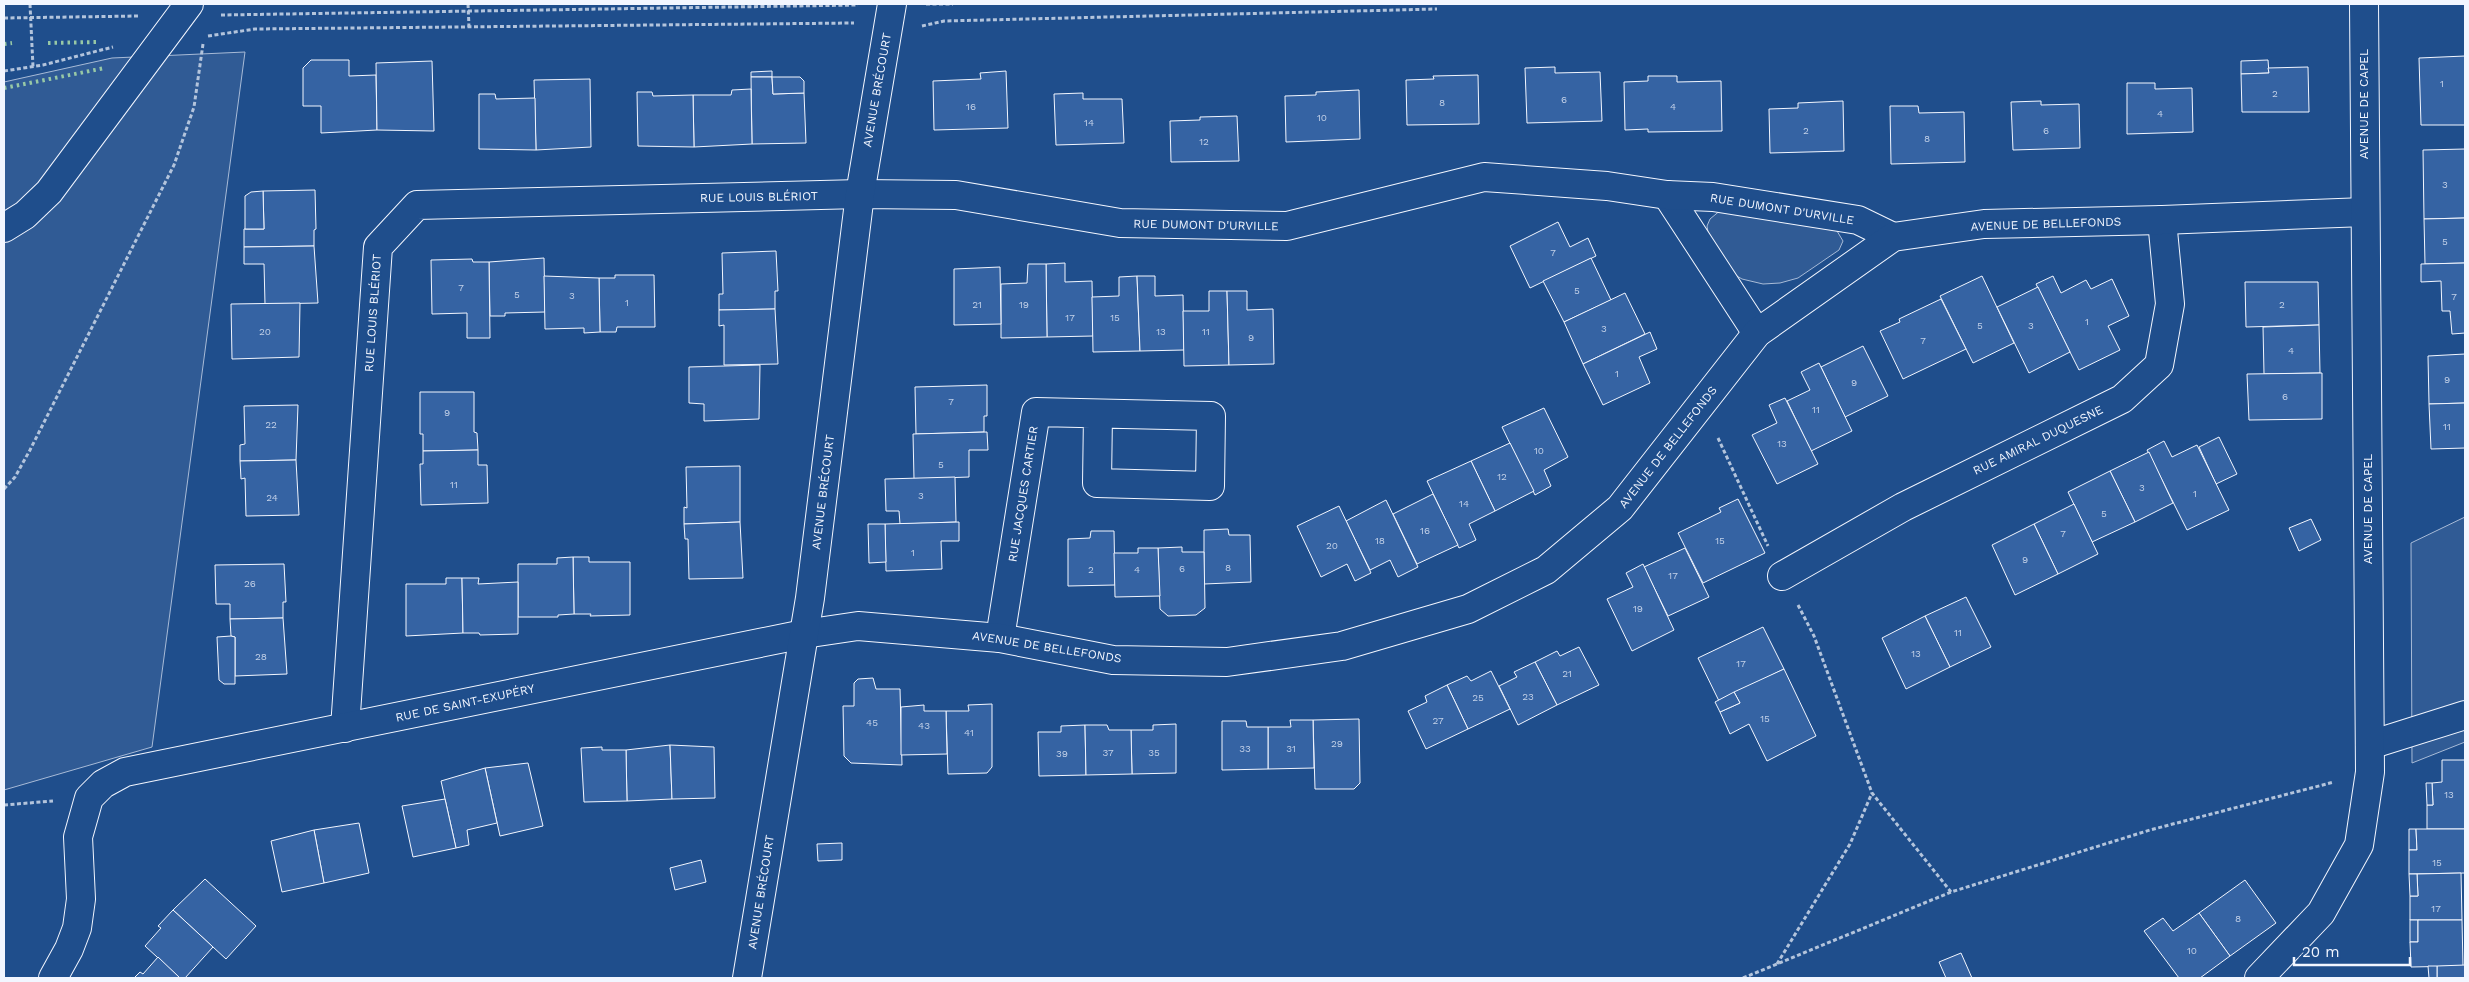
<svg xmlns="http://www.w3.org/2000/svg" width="2469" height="982" font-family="'Work Sans',sans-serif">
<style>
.built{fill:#305b95;stroke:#a8bbd7}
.building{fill:#3563a3;stroke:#f2f6ff}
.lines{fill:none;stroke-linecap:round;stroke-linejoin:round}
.minor-casing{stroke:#f2f6ff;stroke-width:30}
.major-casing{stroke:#f2f6ff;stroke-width:30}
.path{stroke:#b3c4dc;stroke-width:3;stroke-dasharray:4 2.5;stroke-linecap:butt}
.minor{stroke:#1f4e8c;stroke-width:28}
.major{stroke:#1f4e8c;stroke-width:28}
.hedge{stroke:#97c8a6;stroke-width:4;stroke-dasharray:2.5 4;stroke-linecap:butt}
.labels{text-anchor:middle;stroke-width:4;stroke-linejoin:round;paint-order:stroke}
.number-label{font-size:10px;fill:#c3d1e8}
.street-label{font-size:12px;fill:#f2f6ff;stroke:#1f4e8c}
</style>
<rect width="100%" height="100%" fill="#1f4e8c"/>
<g class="built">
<path d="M245 52 152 747 4 790V82L112 58Z"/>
<path d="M1722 209 1834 226 1843 241 1839 250 1798 278 1780 283 1763 284 1742 279 1730 272 1709 238 1707 226 1710 219Z"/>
<path d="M2465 517V742L2412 763 2411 543Z"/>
</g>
<g class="building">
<path d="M2465 56V125H2421L2419 58Z"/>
<path d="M311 60H349V76L376 75 377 130 321 133V106H303V68Z"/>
<path d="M2268 60 2269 73 2241 74V61Z"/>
<path d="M432 61 434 131 377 130 376 63Z"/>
<path d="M1555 67V73L1600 72 1602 121 1527 123 1525 68Z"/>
<path d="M2308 67 2309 112H2242L2241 74 2269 73 2268 68Z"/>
<path d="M772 71V77H751V72Z"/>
<path d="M1006 71 1008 128 934 130 933 81 981 79 980 73Z"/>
<path d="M1478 75 1479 124 1407 125 1406 80 1434 79 1433 76Z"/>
<path d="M1648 76H1677V82L1721 81 1722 131 1648 132V129L1625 130 1624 82 1648 81Z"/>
<path d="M751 77H772L773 94 804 93 806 143 752 144Z"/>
<path d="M772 77H800L804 81V93L773 94Z"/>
<path d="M590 79 591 147 536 150 534 80Z"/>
<path d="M2127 83H2155V89L2192 88 2193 132 2127 134Z"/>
<path d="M751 89 752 144 694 147 693 95H731L732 90Z"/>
<path d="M1359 90 1360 139 1286 142 1285 96 1316 95V92Z"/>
<path d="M637 92H652L653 96 693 95 694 147 638 146Z"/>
<path d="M1083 93V99H1122L1124 143 1056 145 1054 94Z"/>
<path d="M479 94H495L496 99 535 98 536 150 479 149Z"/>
<path d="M1843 101 1844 151 1770 153 1769 109 1798 108V103Z"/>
<path d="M2041 101V105L2079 104 2080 148 2013 150 2011 102Z"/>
<path d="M1890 106H1918L1919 113 1964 112 1965 162 1891 164Z"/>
<path d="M1237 116 1239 161 1171 162 1170 121 1200 120V117Z"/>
<path d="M2465 149V218L2424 219 2423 150Z"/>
<path d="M315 190 316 229 314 230V246L244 247V229H264L263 191Z"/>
<path d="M263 191 264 229H245V196L251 192Z"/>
<path d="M2465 218V263L2425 264 2424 219Z"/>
<path d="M1558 222 1570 247 1588 238 1596 256 1530 288 1510 246Z"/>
<path d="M314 246 318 303 265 304 264 264H244V247Z"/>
<path d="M776 251 778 291H775V309L719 310V294H723L722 253Z"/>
<path d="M544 258 545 312 505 313V316H490L489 262Z"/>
<path d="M1591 258 1611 300 1564 322 1543 281Z"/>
<path d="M472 259 473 262H489L490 338H467V313L432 314 431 260Z"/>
<path d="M1065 263V282L1092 281 1093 336 1047 337 1046 264Z"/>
<path d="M2465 263V333L2452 334 2450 311H2442L2441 281 2421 282V264Z"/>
<path d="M1028 264H1046L1047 337 1001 338V284L1027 283Z"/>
<path d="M1000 267 1001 324 954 325V269Z"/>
<path d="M615 275H654L655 327H617L616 332H600L599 278H615Z"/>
<path d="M544 276 599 278 600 332 584 333V328L545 329Z"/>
<path d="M1137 276 1140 351 1093 352 1092 297 1119 296V277Z"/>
<path d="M1137 276H1155V296L1183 295 1184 350 1140 351Z"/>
<path d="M1982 276 2014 343 1973 363 1940 296Z"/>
<path d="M2053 276 2061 293 2086 280 2091 289 2112 279 2129 316 2108 326 2120 350 2079 370 2036 284Z"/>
<path d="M2245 282H2318L2319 325 2246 327Z"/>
<path d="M2038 287 2070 352 2029 373 1997 307Z"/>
<path d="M1209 291H1227L1229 365 1184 366 1183 311H1209Z"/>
<path d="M1227 291H1247V310L1273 309 1274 364 1229 365Z"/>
<path d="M1625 293 1645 334 1583 364 1564 322Z"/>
<path d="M1941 299 1966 349 1903 379 1880 331 1900 322 1899 319Z"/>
<path d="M300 303 299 357 232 359 231 304Z"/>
<path d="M775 309 778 364 724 365V325L719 326V310Z"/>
<path d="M2319 325 2320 373 2264 374 2263 327Z"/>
<path d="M1650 332 1657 349 1639 357 1650 383 1603 405 1583 364Z"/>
<path d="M1863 346 1888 396 1845 417 1821 367Z"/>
<path d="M2465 354V403L2429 404 2428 356Z"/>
<path d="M1819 363 1852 431 1811 451 1787 401 1810 390 1801 372Z"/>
<path d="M760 365 759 419 704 421V404L689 403V367Z"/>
<path d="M2322 373V419L2249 420 2247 374Z"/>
<path d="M987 385V416H984V432L916 434 915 387Z"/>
<path d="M420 392H474V432L477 433 478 450 423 451V434H420Z"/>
<path d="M1785 398 1818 464 1777 484 1752 435 1777 423 1769 405Z"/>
<path d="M2465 403V448L2431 449 2429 404Z"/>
<path d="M298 405 296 460 240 461V445L245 444 244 406Z"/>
<path d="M1544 408 1568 457 1544 470 1551 486 1535 495 1502 427Z"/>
<path d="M987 432 988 450H969V477L914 479 913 434Z"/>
<path d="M2219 437 2237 474 2216 484 2199 447Z"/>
<path d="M2164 441 2172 457 2197 445 2229 510 2187 530 2147 450Z"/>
<path d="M1510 443 1534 491 1495 511 1471 461Z"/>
<path d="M478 450V465H487L488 503 421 505 420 464H423V451Z"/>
<path d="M2149 452 2173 503 2135 522 2110 471Z"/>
<path d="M296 460 299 515 246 516 245 478 241 479 240 461Z"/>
<path d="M1471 461 1495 511 1469 524 1476 540 1459 548 1427 481Z"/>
<path d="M740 466V522L684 524V507L687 508 686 467Z"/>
<path d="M2110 471 2135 522 2092 542 2068 492Z"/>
<path d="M955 477 956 522 900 524 899 511H886L885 479Z"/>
<path d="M1433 494 1458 545 1417 564 1393 514Z"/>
<path d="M1738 499 1765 553 1703 583 1678 533 1721 512 1719 508Z"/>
<path d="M1386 500 1418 567 1398 577 1390 560 1370 570 1346 521Z"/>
<path d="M2074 504 2098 554 2058 574 2034 524Z"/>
<path d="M1339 506 1371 573 1355 581 1347 564 1321 577 1297 526Z"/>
<path d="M2311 519 2321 540 2299 551 2289 528Z"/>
<path d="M740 522 743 578 689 579 688 539H685L684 524Z"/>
<path d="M959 522V541H941L942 569 886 571 885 524Z"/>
<path d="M868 524H885L886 562 869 563Z"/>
<path d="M2034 524 2058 574 2015 595 1992 545Z"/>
<path d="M1228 529 1229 535H1250L1251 582 1204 584V530Z"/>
<path d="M1091 531H1114L1115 585 1068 586V539L1090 538Z"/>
<path d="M1182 547V552H1204L1205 608 1196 615 1168 616 1160 609 1158 548Z"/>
<path d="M1138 548H1158L1160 596 1115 597 1114 553H1138Z"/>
<path d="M1685 548 1709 597 1668 616 1644 567Z"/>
<path d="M573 557H589V562H630V615L590 616 591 614H574Z"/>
<path d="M573 557 574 614 558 615V617H518V564H557V558Z"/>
<path d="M284 564 286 602H283V618L230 619V604H216L215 565Z"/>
<path d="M1643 564 1674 630 1632 651 1607 599 1633 587 1626 573Z"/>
<path d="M446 578H462L463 633 406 636V584H446Z"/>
<path d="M462 578H479L478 584 518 582V634L480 635 479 633H463Z"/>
<path d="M1966 597 1991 647 1950 667 1925 616Z"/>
<path d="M1925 616 1950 667 1906 689 1882 638Z"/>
<path d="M283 618 287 674 235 676V637L231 636 230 619Z"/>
<path d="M1763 627 1784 669 1719 701 1698 658Z"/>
<path d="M231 636 235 637V684H224L219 680 217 637Z"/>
<path d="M1579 647 1599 685 1557 705 1535 662 1557 651 1560 656Z"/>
<path d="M1535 662 1557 705 1518 725 1499 686 1517 677 1514 672Z"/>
<path d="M1784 669 1816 736 1767 761 1749 724 1730 734 1720 712 1740 703 1734 692Z"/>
<path d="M1491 671 1510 709 1468 729 1447 685 1467 676 1471 681Z"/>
<path d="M873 678 876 689H900L902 765 851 763 844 756 843 706H854V683L858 679Z"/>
<path d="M1447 685 1468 729 1426 749 1408 711 1427 702 1425 696Z"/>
<path d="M1734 692 1740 703 1720 712 1715 702Z"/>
<path d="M992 704V767L987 773 948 774 946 711H969L968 705Z"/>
<path d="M924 705V711H946L947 754 901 755V707Z"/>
<path d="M1359 719 1360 783 1354 789H1315L1313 720Z"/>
<path d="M1290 720H1313L1314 768 1268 769V727H1291Z"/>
<path d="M1222 721H1246L1247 727H1268V769L1222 770Z"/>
<path d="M1176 724V773L1132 774 1131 730H1153V725Z"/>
<path d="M1085 725 1086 775 1039 776 1038 732H1061V726Z"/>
<path d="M1085 725H1107L1109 730H1131L1132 774 1086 775Z"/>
<path d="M670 745 672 799 627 801 626 750Z"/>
<path d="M670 745 714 747 715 798 672 799Z"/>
<path d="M602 747V750H626L627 801 584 802 581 748Z"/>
<path d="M2442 760H2465V829H2427V805H2433L2432 783 2442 782Z"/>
<path d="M528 763 543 826 500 836 485 768Z"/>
<path d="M485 768 497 823 467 830 469 845 456 848 441 781Z"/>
<path d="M2426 783H2432L2433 805H2427Z"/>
<path d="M445 799 456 848 413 857 402 806Z"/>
<path d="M359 823 369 873 324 883 314 830Z"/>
<path d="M2409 829H2416L2417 850H2409Z"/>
<path d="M2416 829H2465V873L2409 874V850H2417Z"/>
<path d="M314 830 324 883 282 892 271 841Z"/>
<path d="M842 843V860L818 861 817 844Z"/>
<path d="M701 860 706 882 675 890 670 868Z"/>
<path d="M2461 873 2462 920H2410V896H2418L2417 874Z"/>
<path d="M2409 874H2417L2418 896H2410Z"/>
<path d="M205 879 256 926 226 959 173 910Z"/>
<path d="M2245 880 2276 923 2230 956 2199 913Z"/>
<path d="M173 910 213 947 185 978H180L145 946 161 928 158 926Z"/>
<path d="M2199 913 2230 956 2200 978H2179L2144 931 2163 918 2173 931Z"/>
<rect x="2410" y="920" width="8" height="22"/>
<path d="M2418 920H2462L2463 966 2411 967 2410 942H2418Z"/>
<path d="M1961 953 1972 978H1946L1939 962Z"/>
<path d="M158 957 180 978H134L140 972 143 974Z"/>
<path d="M2465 965V978H2437V966Z"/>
<path d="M2428 966H2437V978H2429Z"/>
</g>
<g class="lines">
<g class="minor-casing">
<g id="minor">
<path d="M1667 195 1757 333"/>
<path d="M4 228 25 215 49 192 189 4"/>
<path d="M1782 576 1903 507 2122 399 2159 365 2170 304 2162 220"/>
<path d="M1000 638 1036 412 1211 416 1210 486 1097 483 1098 414"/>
<path d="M345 728 378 247 417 205 860 194 956 195 1120 223 1287 226 1484 177 1607 186 1667 195 1713 197 1858 220 1893 237"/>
<path d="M2370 745 2465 715"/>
<path d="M53 978 69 949 77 928 81 899 78 837 89 798 103 784 125 772 804 634 858 626 1000 638 1113 660 1227 662 1342 646 1468 609 1546 570 1620 508 1757 333 1893 237 1984 224 2162 220 2365 212"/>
<path d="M2259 978 2321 913 2359 845 2370 772 2364 4"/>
</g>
</g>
<g class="major-casing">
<path id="major" d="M747 978 810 598 860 194 892 4"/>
</g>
<g class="path">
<path d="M30 4 33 67"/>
<path d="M468 4 469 27"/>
<path d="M926 4H953"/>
<path d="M221 15 858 5"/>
<path d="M4 18 138 16"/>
<path d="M922 26 944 21 1437 9"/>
<path d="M208 36 255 29 854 23"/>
<path d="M4 71 43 65 113 47"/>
<path d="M1718 438 1768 546"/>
<path d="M4 489 15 477 30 450 174 165 194 107 203 44"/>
<path d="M1798 605 1814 636 1872 793 1951 892"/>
<path d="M4 805 53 801"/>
<path d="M1777 964 1850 844 1872 793"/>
<path d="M1743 978 1951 892 2150 830 2334 782"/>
</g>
<use href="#minor" class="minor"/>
<use href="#major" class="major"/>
<g class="hedge">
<path d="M48 43 97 42"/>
<path d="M4 44 12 43"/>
<path d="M4 88 105 68"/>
</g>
</g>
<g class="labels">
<g class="number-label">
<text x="2442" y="87">1</text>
<text x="2275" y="97">2</text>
<text x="1564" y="103">6</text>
<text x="1442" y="106">8</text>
<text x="971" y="110">16</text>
<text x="1673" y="110">4</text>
<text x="2160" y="117">4</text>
<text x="1322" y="121">10</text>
<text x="1089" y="126">14</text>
<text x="1806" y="134">2</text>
<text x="2046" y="134">6</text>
<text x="1927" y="142">8</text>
<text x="1204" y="145">12</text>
<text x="2445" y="188">3</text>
<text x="2445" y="245">5</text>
<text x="1553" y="256">7</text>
<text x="461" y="291">7</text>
<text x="1577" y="294">5</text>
<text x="517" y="298">5</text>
<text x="572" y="299">3</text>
<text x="2454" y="300">7</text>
<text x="627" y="306">1</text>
<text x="977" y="308">21</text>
<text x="1024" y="308">19</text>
<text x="2282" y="308">2</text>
<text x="1070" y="321">17</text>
<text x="1115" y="321">15</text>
<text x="2087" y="325">1</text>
<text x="1980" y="329">5</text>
<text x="2031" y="329">3</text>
<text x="1604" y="332">3</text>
<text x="265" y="335">20</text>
<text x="1161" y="335">13</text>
<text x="1206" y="335">11</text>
<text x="1251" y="341">9</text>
<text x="1923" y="344">7</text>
<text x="2291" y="354">4</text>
<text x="1617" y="377">1</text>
<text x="2447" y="383">9</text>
<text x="1854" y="386">9</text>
<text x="2285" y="400">6</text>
<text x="951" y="405">7</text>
<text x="1816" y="413">11</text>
<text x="447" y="416">9</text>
<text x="271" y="428">22</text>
<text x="2447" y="430">11</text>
<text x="1782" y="447">13</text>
<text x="1539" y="454">10</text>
<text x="941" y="468">5</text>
<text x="1502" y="480">12</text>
<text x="454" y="488">11</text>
<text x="2142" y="491">3</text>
<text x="2195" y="497">1</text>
<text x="921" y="499">3</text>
<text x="272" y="501">24</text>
<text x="1464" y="507">14</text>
<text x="2104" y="517">5</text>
<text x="1425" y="534">16</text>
<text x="2063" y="537">7</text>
<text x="1380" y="544">18</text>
<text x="1720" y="544">15</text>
<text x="1332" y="549">20</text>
<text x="913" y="556">1</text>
<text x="2025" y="563">9</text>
<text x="1228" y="571">8</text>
<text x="1182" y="572">6</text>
<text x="1091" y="573">2</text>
<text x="1137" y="573">4</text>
<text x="1673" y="579">17</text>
<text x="250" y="587">26</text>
<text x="1638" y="612">19</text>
<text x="1958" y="636">11</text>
<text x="1916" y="657">13</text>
<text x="261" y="660">28</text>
<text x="1741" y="667">17</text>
<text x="1567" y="677">21</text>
<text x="1528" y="700">23</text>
<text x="1478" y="701">25</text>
<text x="1765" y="722">15</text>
<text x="1438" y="724">27</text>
<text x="872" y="726">45</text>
<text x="924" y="729">43</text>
<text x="969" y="736">41</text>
<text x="1337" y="747">29</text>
<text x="1245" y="752">33</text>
<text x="1291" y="752">31</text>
<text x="1108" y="756">37</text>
<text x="1154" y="756">35</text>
<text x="1062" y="757">39</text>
<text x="2449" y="798">13</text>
<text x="2437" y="866">15</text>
<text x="2436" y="912">17</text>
<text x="2238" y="922">8</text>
<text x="2192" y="954">10</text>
</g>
<g class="street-label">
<text transform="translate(877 90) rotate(-80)" y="4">AVENUE BRÉCOURT</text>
<text transform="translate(2364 104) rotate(-90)" y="4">AVENUE DE CAPEL</text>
<text transform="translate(759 197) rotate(-1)" y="4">RUE LOUIS BLÉRIOT</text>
<text transform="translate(1782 209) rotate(9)" y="4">RUE DUMONT D'URVILLE</text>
<text transform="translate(2046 224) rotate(-2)" y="4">AVENUE DE BELLEFONDS</text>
<text transform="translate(1206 225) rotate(1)" y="4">RUE DUMONT D'URVILLE</text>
<text transform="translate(373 313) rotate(-86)" y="4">RUE LOUIS BLÉRIOT</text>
<text transform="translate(2038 440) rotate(-26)" y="4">RUE AMIRAL DUQUESNE</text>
<text transform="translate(1668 447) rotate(-52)" y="4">AVENUE DE BELLEFONDS</text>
<text transform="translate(823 492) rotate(-83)" y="4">AVENUE BRÉCOURT</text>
<text transform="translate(1023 494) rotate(-81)" y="4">RUE JACQUES CARTIER</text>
<text transform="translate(2368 509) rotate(-90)" y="4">AVENUE DE CAPEL</text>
<text transform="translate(1047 647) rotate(9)" y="4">AVENUE DE BELLEFONDS</text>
<text transform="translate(465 703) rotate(-12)" y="4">RUE DE SAINT-EXUPÉRY</text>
<text transform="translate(761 892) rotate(-81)" y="4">AVENUE BRÉCOURT</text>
</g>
</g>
<rect width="2469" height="982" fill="none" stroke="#f2f6ff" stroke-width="10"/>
<path d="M2294 957v8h116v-8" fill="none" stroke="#f2f6ff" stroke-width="2.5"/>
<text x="2302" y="957" font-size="15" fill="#f2f6ff" stroke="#1f4e8c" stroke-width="4" paint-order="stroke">20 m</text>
</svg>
